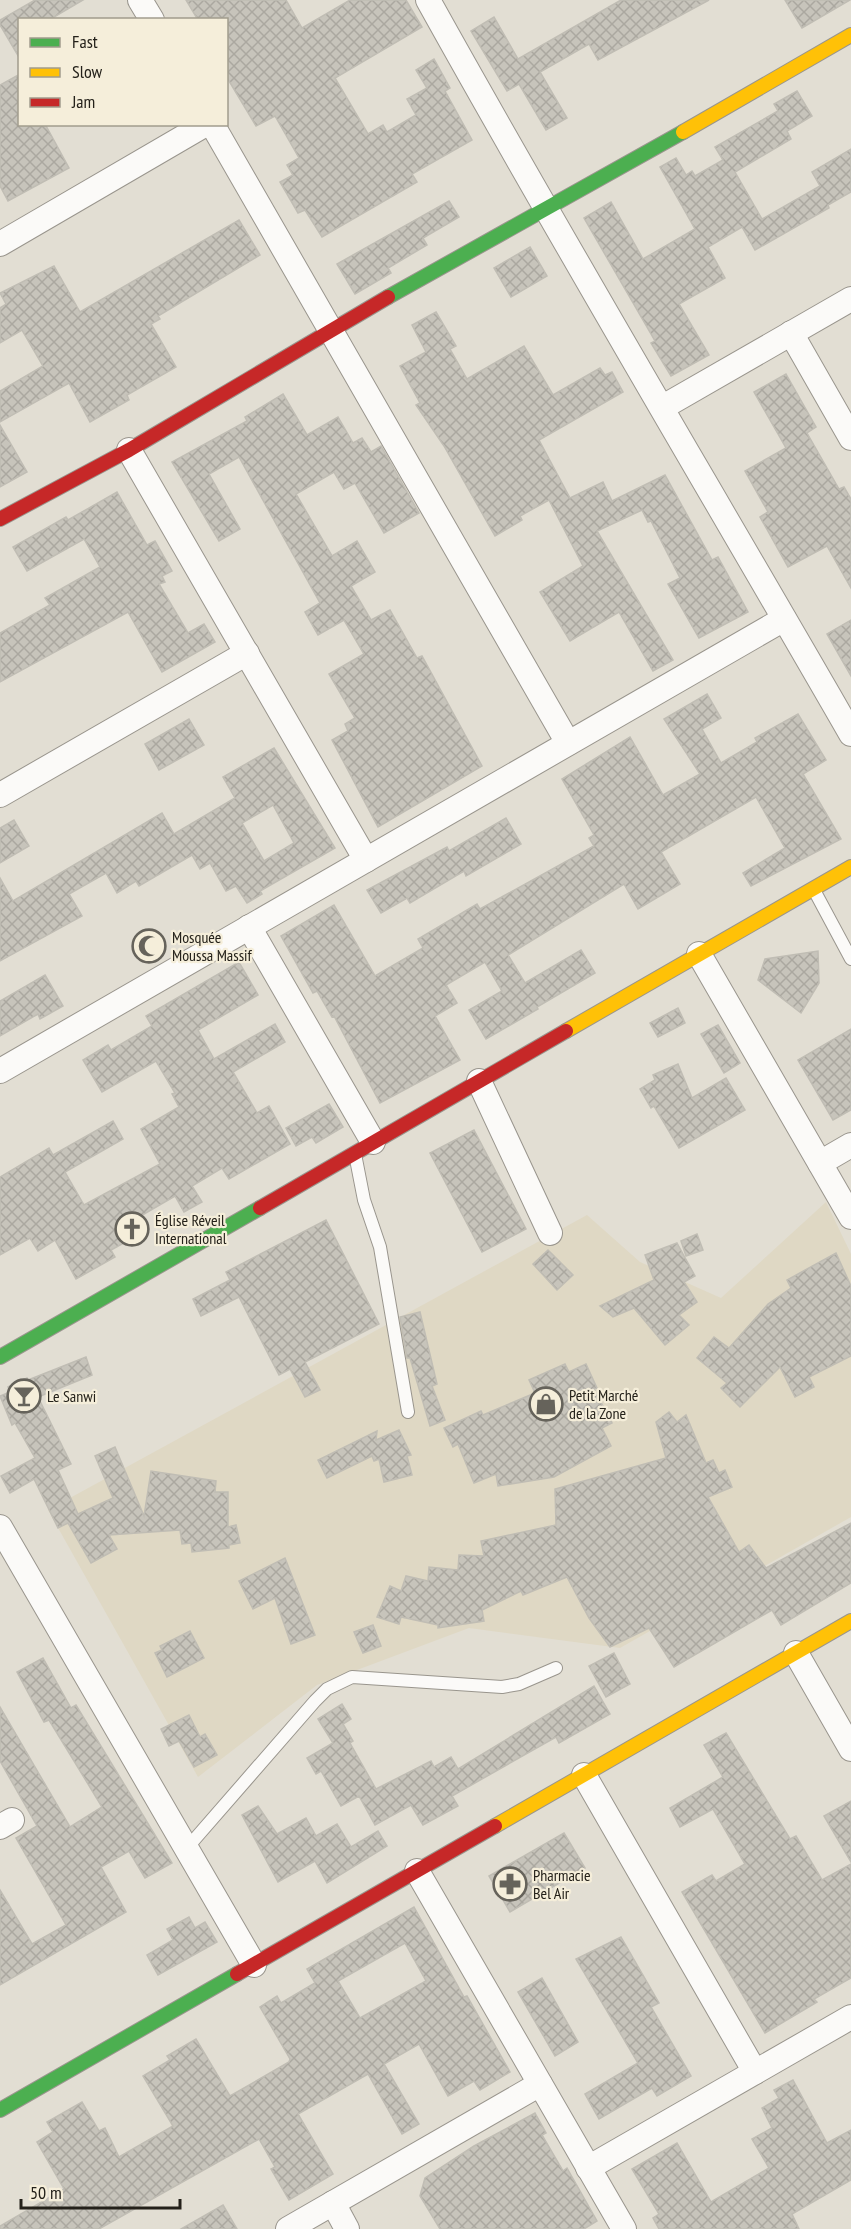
<svg xmlns="http://www.w3.org/2000/svg" width="851" height="2229" font-family="'PT Sans Narrow',sans-serif">
<style>
.built{fill:#dfd8c4}
.building{fill:url(#building-cross-hatch);stroke:#c0bdb4;stroke-width:1.5;fill-rule:evenodd}
.lines{fill:none;stroke-linecap:round;stroke-linejoin:round}
.lane-casing{stroke:#99958d;stroke-width:14}
.street-casing{stroke:#99958d;stroke-width:26}
.fast-casing{stroke:#99958d;stroke-width:16}
.slow-casing{stroke:#99958d;stroke-width:16}
.jam-casing{stroke:#99958d;stroke-width:16}
.lane{stroke:#fbfaf8;stroke-width:12}
.street{stroke:#fbfaf8;stroke-width:24}
.fast{stroke:#4caf50;stroke-width:14}
.slow{stroke:#ffc107;stroke-width:14}
.jam{stroke:#c62828;stroke-width:14}
.labels{text-anchor:middle;stroke-width:4.5;stroke-linejoin:round;paint-order:stroke}
.poi-label{font-size:16px;fill:#24211a;stroke:#f5eeda;text-anchor:start}
</style>
<defs>
<pattern id="building-cross-hatch" width="8" height="8" patternUnits="userSpaceOnUse" patternTransform="scale(1.5)"><rect width="8" height="8" fill="#c7c4bb"/><path d="M0 0l8 8M0 8l8-8" fill="none" stroke="#aba8a0"/></pattern>
</defs>
<rect width="100%" height="100%" fill="#e2ded3"/>
<path class="built" d="M826 1202 851 1254V1517L620 1648 469 1628 317 1685 198 1777 48 1510 587 1215 640 1262 721 1298Z"/>
<g class="building">
<path d="M35 0H83L49 20H20V59L0 25V20Z"/>
<path d="M186 0H286L302 28 350 0H406L422 27 335 78 368 134 383 125 387 132 416 115 407 99 427 88 416 70 434 59 450 88 445 91 472 140 412 174 417 182 322 237 305 210 298 213 280 182 293 175 287 165 299 158 275 116 256 126 226 76V20H198Z"/>
<path d="M621 0H709L598 60 589 44 540 72 567 118 546 130 519 84 507 91 471 31 494 17 518 59Z"/>
<path d="M785 0H850L802 28Z"/>
<path d="M20 74V124H45L69 168 8 201 0 186V85Z"/>
<path d="M797 91 812 116 787 131 791 139 735 172 762 219 820 186 812 172 851 149V192L828 205 829 208 755 250 742 227 708 247 725 278 679 304 709 355 671 376 651 343 655 341 584 218 611 202 643 259 695 229 660 167 676 158 686 175 692 171 695 176 723 160 715 147 778 111 774 104Z"/>
<path d="M449 201 459 217 423 238 427 245 388 268 391 273 355 294 337 264Z"/>
<path d="M239 220 260 255 158 316 160 319 151 324 176 367 127 395 129 400 90 422 69 383 0 422V391L43 366 22 330 0 343V308L6 304 0 293 54 266 80 312Z"/>
<path d="M530 247 547 276 511 297 494 268Z"/>
<path d="M436 312 456 346 450 349 467 379 524 346 553 395 600 368 605 375 612 372 623 392 539 440 570 498 603 482 612 501 665 475 712 560 718 557 748 612 699 638 668 584 680 578 651 521 648 522 642 510 597 531 673 660 653 671 619 612 570 641 540 592 583 566 549 500 520 516 522 520 495 536 444 446 416 405 420 403 400 366 426 352 412 325Z"/>
<path d="M786 374 816 427 807 433 839 489 844 487 851 499V588L827 546 788 567 760 517 768 512 745 471 786 448 754 392Z"/>
<path d="M283 394 307 435 338 417 353 443 362 438 371 452 381 446 419 513 384 533 355 483 344 489 334 472 296 494 332 556 357 541 375 572 351 586 371 620 390 610 417 658 422 656 482 766 378 827 332 740 348 731 345 724 355 718 329 674 364 654 344 620 318 635 305 612 320 603 239 457 209 474 240 529 219 541 172 462 247 421 245 417Z"/>
<path d="M0 425 27 472 0 487Z"/>
<path d="M117 492 147 545 155 541 172 571 162 576 165 582 159 584 188 633 204 624 215 642 162 672 128 612 0 682V633L50 605 45 598 100 567 84 539 27 571 13 547 66 517 68 520Z"/>
<path d="M851 620V676L827 634Z"/>
<path d="M707 694 721 718 702 729 721 763 757 742 755 738 798 714 826 760 803 774 841 839 751 886 743 873 785 848 756 797 661 852 680 884 638 909 624 884 508 955 525 983 581 950 595 973 537 1007 538 1009 486 1039 469 1010 502 991 485 962 446 985 457 1003 435 1016 460 1060 380 1103 334 1016 332 1017 317 991 313 993 281 936 334 905 375 976 423 948 418 939 477 904 480 909 594 846 589 838 594 835 562 779 630 737 663 795 700 774 664 719Z"/>
<path d="M189 719 204 745 159 770 145 744Z"/>
<path d="M274 748 335 848 260 891 262 894 247 903 236 886 226 891 210 863 200 869 192 855 139 886 136 881 117 893 106 873 69 894 82 916 0 961V878L13 901 162 813 174 834 235 798 223 777ZM273 805 294 843 264 861 242 823Z"/>
<path d="M506 818 521 844 466 876 464 871 410 903 407 898 381 913 367 890 447 847 449 851Z"/>
<path d="M14 820 29 846 0 863V828Z"/>
<path d="M818 951 819 983 801 1013 758 980 765 959Z"/>
<path d="M239 962 258 995 198 1030 214 1059 275 1024 285 1042 233 1072 257 1113 269 1106 290 1144 229 1179 222 1168 192 1186 202 1202 184 1212 175 1196 132 1221 140 1234 111 1250 115 1257 76 1279 55 1240 38 1251 30 1238 0 1255V1177L49 1148 53 1155 113 1121 123 1139 65 1172 84 1205 160 1164 141 1129 179 1107 172 1094 175 1093 156 1061 102 1092 83 1060 108 1045 111 1050 152 1026 146 1016Z"/>
<path d="M45 975 63 1006 40 1019 38 1014 0 1036V1001Z"/>
<path d="M678 1008 685 1023 658 1037 650 1023Z"/>
<path d="M718 1025 740 1063 724 1073 701 1034Z"/>
<path d="M851 1029V1110L833 1120 798 1060Z"/>
<path d="M678 1064 692 1098 726 1078 745 1110 679 1148 654 1106 651 1108 640 1089 655 1080 653 1075Z"/>
<path d="M329 1104 343 1127 316 1143 312 1137 296 1146 286 1128Z"/>
<path d="M474 1130 526 1229 482 1252 430 1153Z"/>
<path d="M326 1220 379 1324 305 1362 320 1390 305 1397 290 1369 279 1375 239 1297 201 1316 193 1299 230 1280 226 1272Z"/>
<path d="M697 1234 703 1250 686 1256 681 1241Z"/>
<path d="M677 1243 695 1276 684 1282 697 1302 679 1315 689 1325 665 1345 634 1308 613 1317 600 1306 654 1280 645 1255Z"/>
<path d="M548 1250 573 1275 557 1290 533 1264Z"/>
<path d="M836 1253 851 1286V1356L809 1377 814 1387 795 1397 780 1367 740 1407 721 1388 727 1383 697 1358 714 1337 729 1348 768 1304 791 1288 787 1280Z"/>
<path d="M420 1312 437 1384 432 1386 445 1420 430 1426 410 1358H407L400 1317Z"/>
<path d="M86 1357 92 1375 38 1397 71 1464 58 1470 78 1514 113 1498 95 1456 115 1447 144 1516 151 1471 216 1481 215 1492H228V1527L236 1525 240 1543 229 1545V1548L192 1552 191 1543 182 1544 180 1530 109 1535 117 1549 91 1563 68 1523 58 1528 34 1479 10 1493 1 1476 35 1458 15 1423 12 1425 0 1396 10 1392 8 1387 27 1378 28 1380Z"/>
<path d="M565 1364 569 1372 586 1364 597 1388 594 1389 612 1423 602 1428 611 1446 554 1477 498 1486 496 1474 474 1483 458 1444 453 1447 444 1428 481 1411 483 1415 535 1393 529 1380Z"/>
<path d="M669 1412 677 1422 686 1415 706 1463 713 1460 719 1473 725 1470 732 1487 708 1497 739 1552 749 1545 766 1568 851 1523V1583L781 1625 772 1610 674 1667 649 1628 610 1647 589 1618 567 1577 523 1595 521 1591 482 1610 484 1621 438 1628V1625L401 1617 399 1624 377 1617 390 1586 401 1591 406 1576 428 1581 429 1567 458 1570 459 1555 484 1556 481 1541 556 1525 555 1489 666 1458 656 1422Z"/>
<path d="M399 1430 411 1455 407 1456 412 1475 384 1482 379 1459 374 1461 372 1456 327 1478 318 1460 377 1431 376 1440Z"/>
<path d="M285 1558 315 1635 291 1644 275 1598 253 1609 239 1581Z"/>
<path d="M373 1625 381 1646 363 1653 354 1632Z"/>
<path d="M190 1631 204 1658 167 1677 155 1653 162 1650 160 1646Z"/>
<path d="M614 1653 630 1684 606 1697 589 1666Z"/>
<path d="M43 1658 71 1708 76 1705 172 1863 145 1878 129 1851 101 1867 126 1912 0 1985V1890L32 1944 66 1925 16 1838 37 1826 0 1761V1707L70 1827 102 1807 49 1720 44 1722 17 1672Z"/>
<path d="M594 1686 610 1714 559 1743 556 1737 452 1796 458 1806 423 1825 411 1805 375 1825 359 1796 341 1806 321 1771 316 1774 307 1758 333 1743 318 1719 342 1704 351 1719 343 1724 353 1741 350 1743 376 1789 431 1761 434 1767 451 1757 458 1769Z"/>
<path d="M189 1715 200 1737 205 1734 217 1755 194 1767 179 1741 169 1746 161 1729Z"/>
<path d="M726 1733 790 1839 796 1836 822 1880 851 1864V1978L814 1999 817 2002 765 2033 682 1892 712 1875 716 1881 745 1864 713 1809 680 1827 670 1808 723 1777 704 1745Z"/>
<path d="M851 1801V1862L824 1816Z"/>
<path d="M258 1806 277 1834 306 1818 316 1836 337 1824 351 1847 378 1831 387 1846 327 1883 315 1861 278 1882 242 1815Z"/>
<path d="M564 1833 585 1868 510 1912 489 1876Z"/>
<path d="M414 1907 464 1997 467 1996 510 2072 480 2090 474 2081 448 2096 419 2044 384 2064 419 2124 402 2134 368 2074 298 2114 333 2174 289 2200 271 2169 275 2167 259 2139 99 2229H0V2226L64 2189 37 2142 53 2132 47 2122 82 2102 99 2131 105 2128 119 2157 173 2126 143 2076 170 2060 167 2056 196 2039 230 2096 289 2062 290 2059 260 2007 277 1996 281 2003 315 1983 307 1969ZM405 1943 426 1981 360 2018 338 1981Z"/>
<path d="M189 1917 195 1928 205 1922 217 1942 158 1975 147 1955 173 1940 167 1929Z"/>
<path d="M621 1937 659 2003 651 2007 691 2076 657 2096 652 2088 599 2119 585 2094 638 2063 576 1959Z"/>
<path d="M542 1978 578 2042 555 2056 518 1992Z"/>
<path d="M793 2080 827 2143 851 2130V2180L792 2214 799 2229H659L653 2218 659 2214 632 2169 677 2143 711 2202 769 2168 752 2139 772 2128 762 2108 779 2098 774 2090Z"/>
<path d="M535 2113 546 2133 542 2135 563 2171 567 2168 597 2221 584 2229H440L420 2196 425 2178 474 2146Z"/>
<path d="M223 2205 237 2229H181Z"/>
</g>
<g class="lines">
<g class="lane-casing">
<g id="lane">
<path d="M814 890 851 959"/>
<path d="M355 1154 364 1200 380 1247 408 1412"/>
<path d="M187 1848 315 1701 327 1689 352 1677 502 1687 519 1684 556 1668"/>
</g>
</g>
<g class="street-casing">
<g id="street">
<path d="M140 0 152 20"/>
<path d="M428 0C565 247 710 489 851 734"/>
<path d="M212 124 568 743"/>
<path d="M0 244 206 124"/>
<path d="M791 333 851 438"/>
<path d="M663 407 851 299"/>
<path d="M129 450 366 860"/>
<path d="M0 795 247 653"/>
<path d="M249 927 373 1142"/>
<path d="M699 954 851 1217"/>
<path d="M0 1071 784 619"/>
<path d="M479 1081 550 1233"/>
<path d="M820 1163 851 1145"/>
<path d="M0 1527 254 1965"/>
<path d="M796 1653 851 1749"/>
<path d="M584 1775 755 2072"/>
<path d="M0 1827 12 1820"/>
<path d="M417 1871 624 2229"/>
<path d="M588 2168 851 2017"/>
<path d="M333 2203 347 2229"/>
<path d="M288 2229 540 2084"/>
</g>
</g>
<g class="fast-casing">
<g id="fast">
<path d="M388 297 683 132"/>
<path d="M0 1357 260 1208"/>
<path d="M0 2110 237 1974"/>
</g>
</g>
<g class="slow-casing">
<g id="slow">
<path d="M683 132 851 35"/>
<path d="M566 1031 851 867"/>
<path d="M495 1826 851 1621"/>
</g>
</g>
<g class="jam-casing">
<g id="jam">
<path d="M0 519 129 450 388 297"/>
<path d="M260 1208 566 1031"/>
<path d="M237 1974 495 1826"/>
</g>
</g>
<use href="#lane" class="lane"/>
<use href="#street" class="street"/>
<use href="#fast" class="fast"/>
<use href="#slow" class="slow"/>
<use href="#jam" class="jam"/>
</g>
<defs>
<g id="mosque-ring" transform="scale(1.725)"><circle r="9.5" fill="#f5eeda" stroke="#66635b" stroke-width="1.5"/><path d="M3.5-4.9A6 6 0 1 0 3.5 4.9A5 5 0 1 1 3.5-4.9Z" fill="#66635b"/></g>
<g id="church-ring" transform="scale(1.725)"><circle r="9.5" fill="#f5eeda" stroke="#66635b" stroke-width="1.5"/><path d="M-1.2-6h2.4v3.5h3.3v2.4h-3.3V6h-2.4V-.1h-3.3v-2.4h3.3Z" fill="#66635b"/></g>
<g id="bar-ring" transform="scale(1.725)"><circle r="9.5" fill="#f5eeda" stroke="#66635b" stroke-width="1.5"/><path d="M-6-5H6L.8 .8V4.5H3.5V6h-7V4.5H-.8V.8Z" fill="#66635b"/></g>
<g id="shop-ring" transform="scale(1.725)"><circle r="9.5" fill="#f5eeda" stroke="#66635b" stroke-width="1.5"/><path d="M-5-2.5h2.3a2.7 3.5 0 0 1 5.4 0H5L5.5 6h-11ZM-1.5-2.5h3a1.5 2.3 0 0 0-3 0Z" fill="#66635b"/></g>
<g id="pharmacy-ring" transform="scale(1.725)"><circle r="9.5" fill="#f5eeda" stroke="#66635b" stroke-width="1.5"/><path d="M-2-6h4v4h4v4h-4v4h-4v-4h-4v-4h4Z" fill="#66635b"/></g>
</defs>
<g fill-rule="evenodd">
<use href="#mosque-ring" x="149" y="946"/>
<use href="#church-ring" x="132" y="1229"/>
<use href="#bar-ring" x="24" y="1396"/>
<use href="#shop-ring" x="546" y="1404"/>
<use href="#pharmacy-ring" x="510" y="1884"/>
</g>
<g class="labels">
<g class="poi-label">
<text x="172" y="943">Mosquée<tspan x="172" dy="18">Moussa Massif</tspan></text>
<text x="155" y="1226">Église Réveil<tspan x="155" dy="18">International</tspan></text>
<text x="569" y="1401">Petit Marché<tspan x="569" dy="18">de la Zone</tspan></text>
<text x="47" y="1402">Le Sanwi</text>
<text x="533" y="1881">Pharmacie<tspan x="533" dy="18">Bel Air</tspan></text>
</g>
</g>
<rect x="18" y="18" width="210" height="108" fill="#f5eeda" stroke="#a19c8d" stroke-width="1.5"/>
<rect x="30" y="38" width="30" height="9" fill="#4caf50" stroke="#a19c8d" stroke-width="1.5"/>
<text x="72" y="48" font-size="18" fill="#24211a">Fast</text>
<rect x="30" y="68" width="30" height="9" fill="#ffc107" stroke="#a19c8d" stroke-width="1.5"/>
<text x="72" y="78" font-size="18" fill="#24211a">Slow</text>
<rect x="30" y="98" width="30" height="9" fill="#c62828" stroke="#a19c8d" stroke-width="1.5"/>
<text x="72" y="108" font-size="18" fill="#24211a">Jam</text>
<path d="M21 2199v9h159v-9" fill="none" stroke="#24211a" stroke-width="3"/>
<text x="30" y="2199" font-size="18" fill="#24211a" stroke="#f5eeda" stroke-width="4.5" paint-order="stroke">50 m</text>
</svg>
